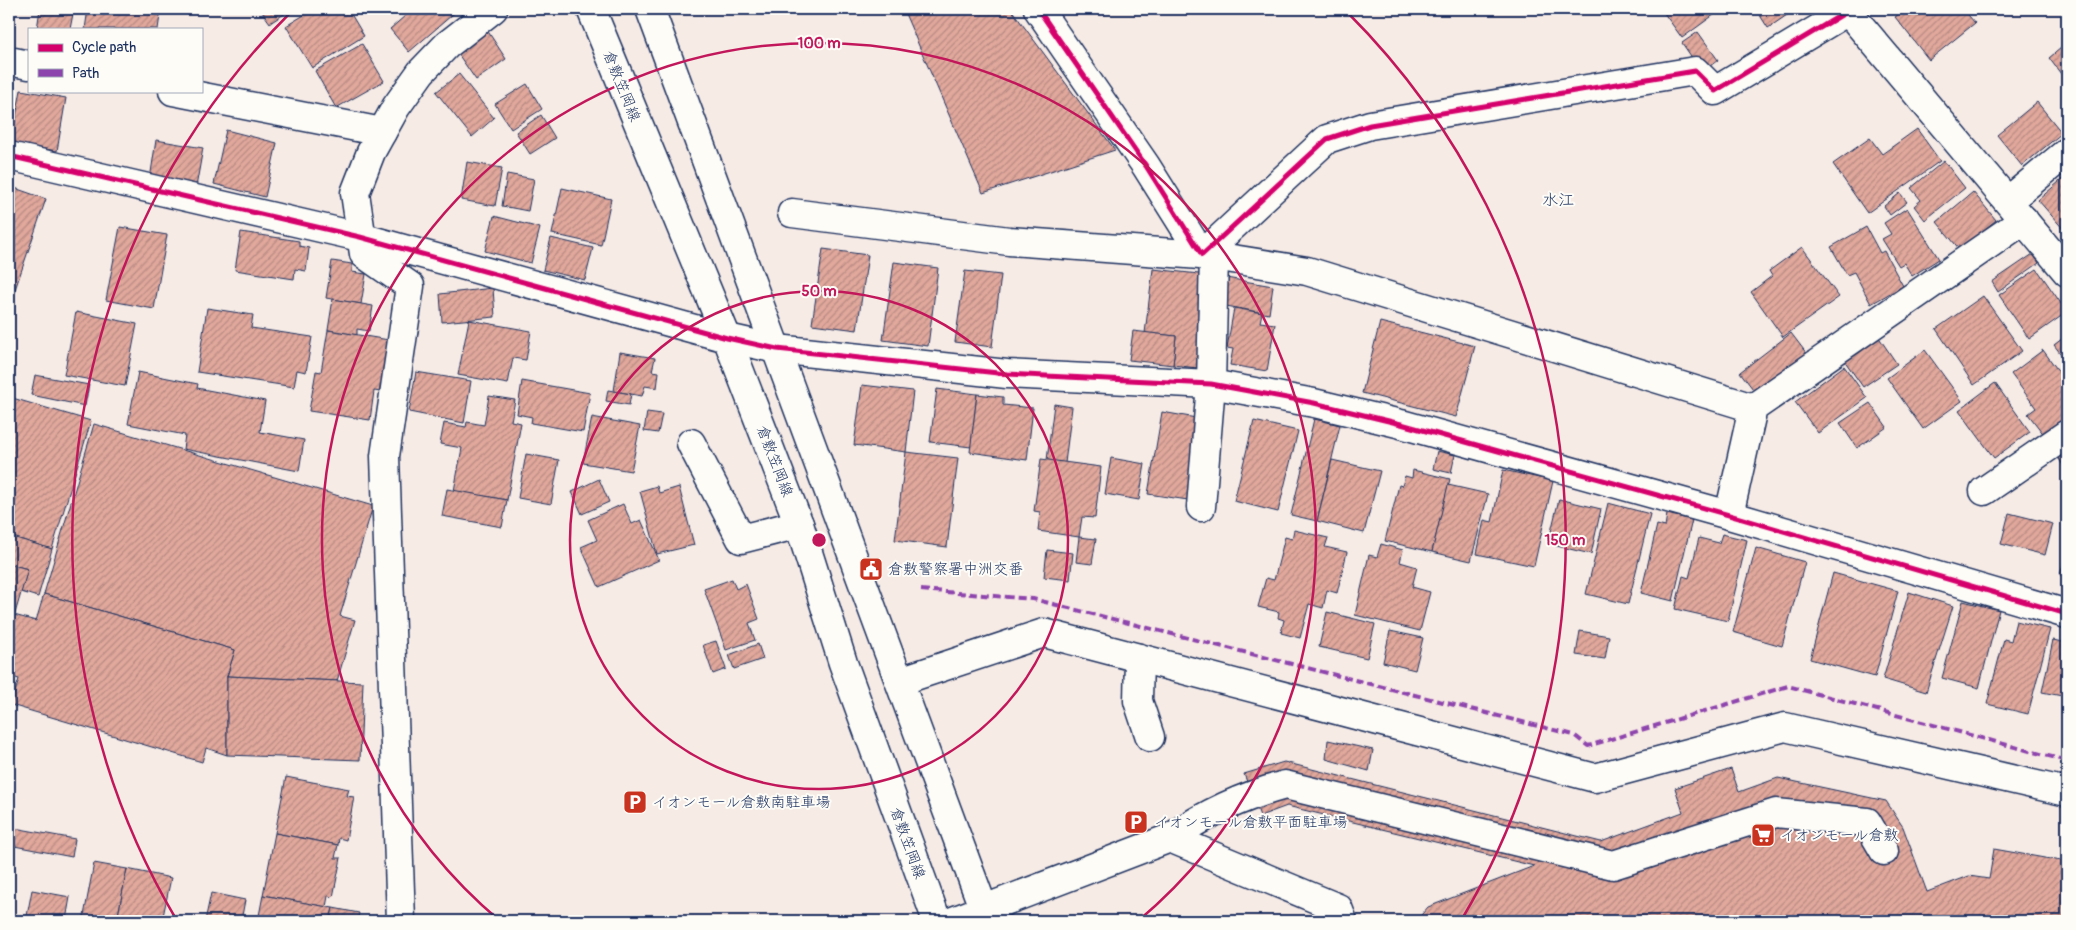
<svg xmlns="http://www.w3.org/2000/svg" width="2076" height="930" font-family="Pangolin,'Klee One',sans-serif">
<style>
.building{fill:url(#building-hatch);stroke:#1b2f5e}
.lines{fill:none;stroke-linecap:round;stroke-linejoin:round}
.minor-casing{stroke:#1b2f5e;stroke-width:31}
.major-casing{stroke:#1b2f5e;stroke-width:31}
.minor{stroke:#fdfcf7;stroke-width:28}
.major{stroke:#fdfcf7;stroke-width:28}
.quiet{stroke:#8e44ad;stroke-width:4;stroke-dasharray:8 4;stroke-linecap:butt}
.cycleway-casing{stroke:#fdfcf7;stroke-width:8}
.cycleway{stroke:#d6006c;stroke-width:5}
.ring{fill:none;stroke:#c2185b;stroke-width:2.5}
.labels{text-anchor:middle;stroke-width:4;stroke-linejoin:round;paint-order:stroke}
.street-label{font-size:15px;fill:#1b2f5e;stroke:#fdfcf7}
.poi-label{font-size:15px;fill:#1b2f5e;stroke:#fdfcf7;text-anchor:start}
.neighbourhood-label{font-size:16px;fill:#1b2f5e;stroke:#fdfcf7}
.centre{fill:#c2185b;stroke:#fdfcf7;stroke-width:2.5}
.ring-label{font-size:15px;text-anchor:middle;font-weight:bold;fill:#c2185b;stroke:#fdfcf7;stroke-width:4;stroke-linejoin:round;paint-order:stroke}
</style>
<defs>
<pattern id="building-hatch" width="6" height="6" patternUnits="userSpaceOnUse" patternTransform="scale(1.25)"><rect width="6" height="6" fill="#e1a89c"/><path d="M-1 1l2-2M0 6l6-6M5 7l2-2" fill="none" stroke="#b68982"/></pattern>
</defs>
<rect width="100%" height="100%" fill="#f7ebe5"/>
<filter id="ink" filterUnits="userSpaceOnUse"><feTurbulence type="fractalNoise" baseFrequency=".02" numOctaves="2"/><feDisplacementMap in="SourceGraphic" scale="10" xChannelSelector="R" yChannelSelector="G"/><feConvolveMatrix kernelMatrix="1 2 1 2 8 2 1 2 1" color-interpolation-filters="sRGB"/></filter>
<g filter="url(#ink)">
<g class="building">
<path d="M40 9H74L70 29H37Z"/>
<path d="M88 9H161L158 29H85Z"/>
<path d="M260 9H292L270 23Z"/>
<path d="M314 9H348L364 36 312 68 286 26Z"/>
<path d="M413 9H459L409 52 390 29Z"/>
<path d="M903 9H1011L1115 150 983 193Z"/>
<path d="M1661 9H1722L1682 38Z"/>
<path d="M1756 9H1787L1790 13 1768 28Z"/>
<path d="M1905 9H1963L1975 23 1929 60 1895 17Z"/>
<path d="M487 30 506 59 476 80 456 51Z"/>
<path d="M1698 32 1718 60 1702 72 1682 43Z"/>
<path d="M2067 43V82L2049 58Z"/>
<path d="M362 44 384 81 336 108 315 71Z"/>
<path d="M459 74 494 118 472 137 436 92Z"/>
<path d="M527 84 542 109 511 129 495 104Z"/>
<path d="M21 90 66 98 57 151 11 143Z"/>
<path d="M2037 102 2062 133 2022 166 1997 135Z"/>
<path d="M541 115 555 138 530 154 516 132Z"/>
<path d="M1917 129 1940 161 1867 213 1833 164 1870 138 1882 154Z"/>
<path d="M226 130 277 143 265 197 214 184Z"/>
<path d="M156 140 203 148 196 187 150 179Z"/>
<path d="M1944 161 1965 188 1925 220 1914 206 1921 200 1911 188Z"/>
<path d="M467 162 502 168 495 206 461 200Z"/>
<path d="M507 174 534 179 528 211 502 206Z"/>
<path d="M2067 175V230L2065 231 2038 200Z"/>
<path d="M9 186 46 199 9 307Z"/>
<path d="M562 188 611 199 601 245 552 234Z"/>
<path d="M1973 192 1996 220 1960 250 1937 222Z"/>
<path d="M1900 193 1907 202 1890 215 1884 206Z"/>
<path d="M1907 208 1939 259 1912 276 1904 263 1899 266 1882 239 1891 234 1884 223Z"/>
<path d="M494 216 540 228 531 263 485 251Z"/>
<path d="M120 227 167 235 154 309 106 300Z"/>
<path d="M1866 227 1880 253 1884 251 1903 286 1871 304 1854 272 1847 275 1831 247Z"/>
<path d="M241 232 299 241V246L309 248 306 271 295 269 294 279 235 270Z"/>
<path d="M551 238 593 248 585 280 543 270Z"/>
<path d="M1802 247 1839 297 1783 337 1751 292 1772 276 1769 271Z"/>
<path d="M823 249 868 255 857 330 812 324Z"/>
<path d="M2033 254 2039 263 1998 292 1992 282Z"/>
<path d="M332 261 352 264V272L366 274 361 304 326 298Z"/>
<path d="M894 262 938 268 928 346 883 340Z"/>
<path d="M1153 269 1208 275 1197 368 1173 365 1176 336 1145 333Z"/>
<path d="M2037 269 2067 312 2029 339 1999 295Z"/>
<path d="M965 271 1001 275 992 347 955 342Z"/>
<path d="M1226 278 1273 286 1269 314 1221 305Z"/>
<path d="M493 288 495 317 442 322 440 294Z"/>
<path d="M1983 296 2022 351 1974 385 1936 329Z"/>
<path d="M333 299 373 306 369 331 357 329V335L328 330Z"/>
<path d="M207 308 253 315 251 328 312 337 306 372 297 370 294 387 197 372Z"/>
<path d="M1234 308 1262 313 1260 322 1275 324 1267 371 1230 365 1233 349 1227 348Z"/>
<path d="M76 312 137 324 125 386 64 375Z"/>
<path d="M469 320 531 331 526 360 513 358 508 384 458 375Z"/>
<path d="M1380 322 1475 346 1456 417 1362 393Z"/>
<path d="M328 330 389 340 381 392 374 391 370 420 309 411 316 371 321 372Z"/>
<path d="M1133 331 1176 336 1173 365 1129 360Z"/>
<path d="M1791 333 1810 358 1759 397 1740 372Z"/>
<path d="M2067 335V362L2054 345Z"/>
<path d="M1878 336 1897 364 1863 387 1844 360Z"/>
<path d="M1925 350 1962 401 1923 429 1887 378Z"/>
<path d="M2043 350 2067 383V419L2045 436 2028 414 2036 408 2011 374Z"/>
<path d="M620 352 655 358 652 371 659 372 657 388 645 386 642 396 614 391Z"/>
<path d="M1844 366 1867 398 1818 433 1795 402Z"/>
<path d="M138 372 198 384 197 388 265 401 260 432 304 440 299 471 183 449 185 435 128 424Z"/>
<path d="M416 372 471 381 464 423 409 412Z"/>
<path d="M35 375 89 385 85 406 31 395Z"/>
<path d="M522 381 590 393 583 432 531 423 532 417 517 414Z"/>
<path d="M1995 383 2030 432 1994 458 1959 410Z"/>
<path d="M862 385 913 391 906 452 854 445Z"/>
<path d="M937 389 977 394 971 447 930 442Z"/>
<path d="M608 390 631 394 629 405 606 401Z"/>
<path d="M977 394 1003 397V405L1033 408 1027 460 970 452Z"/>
<path d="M489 396 515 400 511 421 521 423 507 500 454 491 462 448 440 444 444 423 466 427 467 422 484 425Z"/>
<path d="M9 397 91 421 52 549 9 536Z"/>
<path d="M1870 403 1887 427 1857 448 1840 423Z"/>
<path d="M1054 404 1072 407 1065 463 1047 460Z"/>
<path d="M647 412 662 414 658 433 644 431Z"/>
<path d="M1162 412 1202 419 1188 500 1148 494Z"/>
<path d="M592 417 640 426 631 471 583 463Z"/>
<path d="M1314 419 1340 425 1317 521 1291 515Z"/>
<path d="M1254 421 1298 431 1278 512 1234 501Z"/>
<path d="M94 424 373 506 340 616 355 620 337 681 227 676 235 650 44 594Z"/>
<path d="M2067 447V472L2056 454Z"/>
<path d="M1437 451 1455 455 1451 473 1433 469Z"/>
<path d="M906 452 958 458 947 547 895 540Z"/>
<path d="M526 454 559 460 551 504 518 498Z"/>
<path d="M1111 458 1145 464 1139 500 1105 494Z"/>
<path d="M1041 459 1101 467 1095 518 1082 517 1079 537 1038 531 1040 512 1034 511Z"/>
<path d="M1332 460 1380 471 1364 533 1317 521Z"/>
<path d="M1413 470 1450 479 1432 552 1385 541 1399 485 1402 486 1405 476 1412 478Z"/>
<path d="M1503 470 1553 481 1534 566 1477 554 1484 520 1492 522Z"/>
<path d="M599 479 609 502 582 514 572 492Z"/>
<path d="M1448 485 1488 494 1471 561 1432 552Z"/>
<path d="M657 486 659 493 679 487 694 545 657 554 640 491Z"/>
<path d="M447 489 507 500 502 527 442 516Z"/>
<path d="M1559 499 1601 509 1591 554 1548 544Z"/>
<path d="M1608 503 1650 514 1628 604 1586 594Z"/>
<path d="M623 504 632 524 641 520 659 560 599 587 581 547 597 540 588 520Z"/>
<path d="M2009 513 2053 524 2045 555 2001 544Z"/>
<path d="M1667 514 1692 520 1673 601 1641 593 1657 525 1665 527Z"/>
<path d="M1294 530 1328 538 1325 547 1347 552 1337 593 1327 590 1323 608 1309 604 1300 638 1281 633 1284 620 1278 618 1279 612 1258 607 1266 578 1274 580 1285 537 1292 539Z"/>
<path d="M1722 534 1747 540 1728 621 1675 609 1683 576 1689 578 1699 538 1719 543Z"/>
<path d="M9 536 52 549 38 597 21 592 28 569 9 564Z"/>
<path d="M1079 537 1096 539 1092 564 1076 562Z"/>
<path d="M1381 544 1403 550 1400 562 1417 567 1412 587 1430 592 1420 631 1355 615 1369 555 1377 557Z"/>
<path d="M1756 548 1805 562 1782 646 1733 632Z"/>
<path d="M1047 550 1073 553 1070 580 1044 577Z"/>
<path d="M2067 551V577L2060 575Z"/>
<path d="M9 564 28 569 9 634Z"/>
<path d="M1833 573 1898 591 1875 677 1810 659Z"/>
<path d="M732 579 736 589 746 584 759 619 749 623 755 640 726 650 704 589Z"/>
<path d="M1909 592 1953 606 1926 692 1883 679Z"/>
<path d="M44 594 235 650 227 676V755L206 748 202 762 11 705 19 679 9 676V634L14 615 36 621Z"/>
<path d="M1963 601 1999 610 1979 688 1942 678Z"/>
<path d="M1327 612 1375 624 1367 658 1319 647Z"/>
<path d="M2016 621 2050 629 2028 714 1987 704 2004 639 2011 641Z"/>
<path d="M1390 631 1423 638 1415 670 1383 662Z"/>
<path d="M1580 631 1609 636 1605 659 1576 655Z"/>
<path d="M2053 640 2067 643V697L2042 692Z"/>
<path d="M716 641 726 669 713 674 703 645Z"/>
<path d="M758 644 763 659 734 669 729 655Z"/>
<path d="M227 676 363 682 360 760 227 755Z"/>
<path d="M1328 740 1373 750 1369 771 1326 759Z"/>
<path d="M1284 762 1601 842 1683 812 1675 788 1731 769 1739 792 1778 778 1886 801 1903 827 1927 892 1969 876 1989 879 1994 849 2067 862V921H1416L1428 907 1534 866 1287 806 1260 816 1244 774Z"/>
<path d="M286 777 349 789 347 796 354 797 346 840 339 838 338 845 275 833Z"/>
<path d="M9 827 75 839 72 857 9 845Z"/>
<path d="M275 833 338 845 335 858H341L333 897 328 896 326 907 263 895Z"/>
<path d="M94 863 127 869 117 921H83Z"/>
<path d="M127 869 171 878 162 921H117Z"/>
<path d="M32 890 70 897 66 920 70 921H26Z"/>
<path d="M211 893 245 900 241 921H205Z"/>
<path d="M263 895 333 908 330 921H258Z"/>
<path d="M333 908 359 913 357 921H330Z"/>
</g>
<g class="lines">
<g class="minor-casing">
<g id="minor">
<path d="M1038 9 1146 166 1202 255 1327 139 1370 125 1695 71 1715 91 1848 11"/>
<path d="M1846 9 2067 272"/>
<path d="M9 61 29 65"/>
<path d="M173 91 382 132"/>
<path d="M9 156 360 237 727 338 777 349 1007 374 1211 384 1314 403 1401 424 1729 515 2067 614"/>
<path d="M2008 201 2067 152"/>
<path d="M792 213 1009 241 1214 256 1307 271 1753 408"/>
<path d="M691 443 741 539 799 524"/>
<path d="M1984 491 2067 434"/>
<path d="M1201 507 1211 384 1214 256"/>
<path d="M1729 515 1753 408 2024 220"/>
<path d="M1139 658 1138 701 1150 737"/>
<path d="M900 681 1044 633 1595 778 1785 727 2067 792"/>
<path d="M1170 838C1207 813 1241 797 1285 785L1613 865 1776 813 1867 822 1884 851"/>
<path d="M401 921 385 456 410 286 364 254 355 193 371 152 396 107 421 72 447 45 493 9"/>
<path d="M953 921 1170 838 1338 908 1343 921"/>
</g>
</g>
<g class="major-casing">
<g id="major">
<path d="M591 9 727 338 799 524 843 663 937 921"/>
<path d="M650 9 988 921"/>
</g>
</g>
<use href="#minor" class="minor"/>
<use href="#major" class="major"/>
<path class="quiet" d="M921 590 1033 599 1574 735 1588 746 1788 686 2067 761"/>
<g class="cycleway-casing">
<g id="cycleway">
<path d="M1038 9 1146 166 1202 255 1327 139 1370 125 1695 71 1715 91 1848 11"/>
<path d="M9 156 360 237 727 338 777 349 1007 374 1211 384 1314 403 1401 424 1729 515 2067 614"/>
</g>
</g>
<use href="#cycleway" class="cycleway"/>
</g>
</g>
<g class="ring">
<circle cx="819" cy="540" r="249"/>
<path d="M500 921A497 497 0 1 1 1138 921"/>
<path d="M176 919A746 746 0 0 1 291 12M1347 12A746 746 0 0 1 1462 919"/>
</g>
<defs>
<g id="civic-square" transform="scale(1.25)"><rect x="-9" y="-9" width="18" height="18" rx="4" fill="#c8321e" stroke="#fdfcf7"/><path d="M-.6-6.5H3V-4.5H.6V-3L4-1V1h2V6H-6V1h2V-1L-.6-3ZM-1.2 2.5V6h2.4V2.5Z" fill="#fff"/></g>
<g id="parking-square" transform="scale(1.25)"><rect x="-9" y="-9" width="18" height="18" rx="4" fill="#c8321e" stroke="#fdfcf7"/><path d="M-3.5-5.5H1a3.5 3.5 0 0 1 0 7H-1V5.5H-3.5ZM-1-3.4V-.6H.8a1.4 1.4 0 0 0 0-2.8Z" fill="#fff"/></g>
<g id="supermarket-square" transform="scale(1.25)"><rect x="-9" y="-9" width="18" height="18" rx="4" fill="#c8321e" stroke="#fdfcf7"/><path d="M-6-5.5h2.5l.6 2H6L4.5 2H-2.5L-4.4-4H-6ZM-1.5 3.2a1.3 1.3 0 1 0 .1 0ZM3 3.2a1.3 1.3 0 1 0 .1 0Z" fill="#fff"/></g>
</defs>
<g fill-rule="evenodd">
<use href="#civic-square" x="871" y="569"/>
<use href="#parking-square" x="635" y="802"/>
<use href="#parking-square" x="1136" y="822"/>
<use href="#supermarket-square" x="1763" y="835"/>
</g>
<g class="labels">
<g class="street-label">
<text transform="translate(622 86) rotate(68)" y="5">倉敷笠岡線</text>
<text transform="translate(775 461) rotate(69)" y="5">倉敷笠岡線</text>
<text transform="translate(908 843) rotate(70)" y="5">倉敷笠岡線</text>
</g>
<g class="poi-label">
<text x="888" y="574">倉敷警察署中洲交番</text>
<text x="652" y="807">イオンモール倉敷南駐車場</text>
<text x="1154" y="827">イオンモール倉敷平面駐車場</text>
<text x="1780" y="840">イオンモール倉敷</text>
</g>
<g class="neighbourhood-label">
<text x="1558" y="205">水江</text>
</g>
</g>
<circle cx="819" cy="540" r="8" class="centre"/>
<g class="ring-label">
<text x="819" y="48">100 m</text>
<text x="819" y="296">50 m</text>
<text x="1565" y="545">150 m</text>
</g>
<rect width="2076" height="930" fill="none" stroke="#fdfcf7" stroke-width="30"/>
<rect x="15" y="15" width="2046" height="900" fill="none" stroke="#1b2f5e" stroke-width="2" filter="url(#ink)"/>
<rect x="28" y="28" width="175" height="65" fill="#fdfcf7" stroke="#a3aaba"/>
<rect x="38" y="44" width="25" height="8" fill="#d6006c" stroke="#a3aaba"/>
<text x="72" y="52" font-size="15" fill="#1b2f5e">Cycle path</text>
<rect x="38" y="69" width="25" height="8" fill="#8e44ad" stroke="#a3aaba"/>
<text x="72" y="78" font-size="15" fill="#1b2f5e">Path</text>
</svg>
